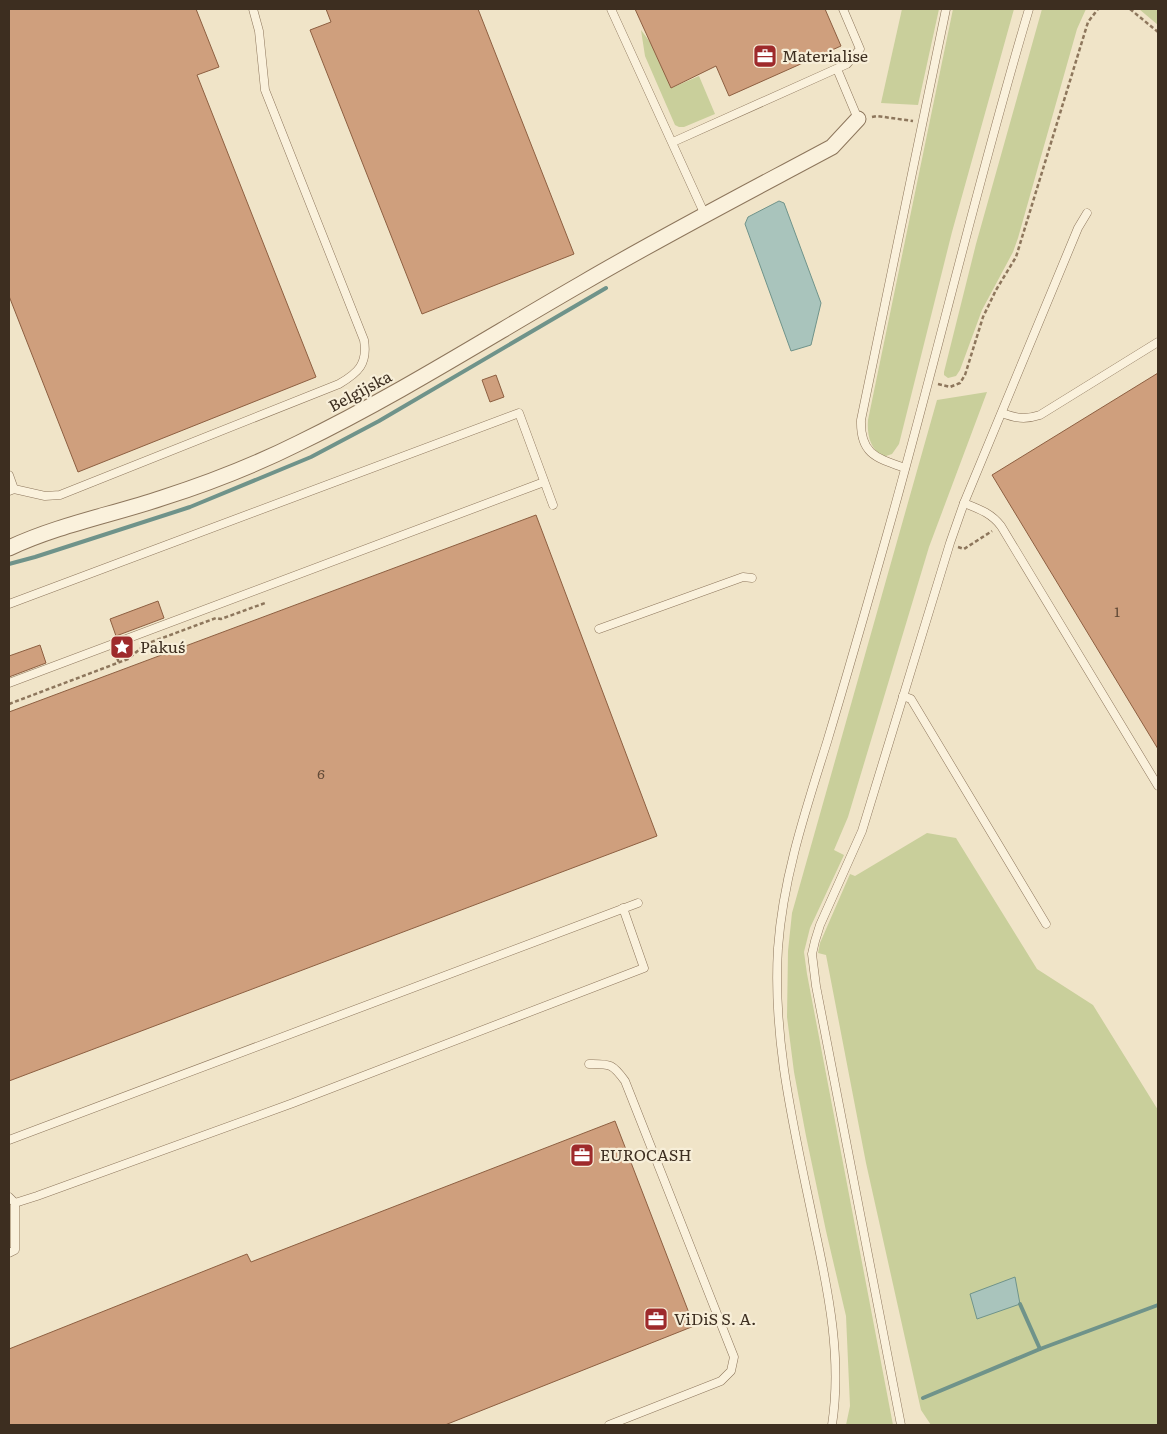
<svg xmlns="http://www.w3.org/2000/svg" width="1167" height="1434" font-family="Literata,serif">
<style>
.green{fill:#c9cf9b}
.water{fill:#a9c4bc;stroke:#6f938a}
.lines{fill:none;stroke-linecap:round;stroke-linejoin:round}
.stream{stroke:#6f938a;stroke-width:4}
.building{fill:#cf9f7d;stroke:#8d5f41}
.lane-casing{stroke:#8d765c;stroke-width:9}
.street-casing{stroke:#8d765c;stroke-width:17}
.path{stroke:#8d765c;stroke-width:2.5;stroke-dasharray:4 2.5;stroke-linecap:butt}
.lane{stroke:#faf1dc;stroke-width:8}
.street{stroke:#faf1dc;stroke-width:15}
.labels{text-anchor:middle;stroke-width:4.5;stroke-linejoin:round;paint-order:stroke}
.number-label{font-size:14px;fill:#624a37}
.poi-label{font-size:16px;fill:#3d2e20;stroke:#f7eed8;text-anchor:start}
.street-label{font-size:16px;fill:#3d2e20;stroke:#f7eed8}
</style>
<rect width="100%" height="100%" fill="#f0e4c8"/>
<g class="green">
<path d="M902 9H939L918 105 881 103Z"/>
<path d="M953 9H1014L952 232 899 444 892 454 883 457C870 448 867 436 868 420Z"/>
<path d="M1042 9H1086L1077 29 1018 238 1013 252 982 310 960 370 956 376 948 378 944 375V372L976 244Z"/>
<path d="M1139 9H1158V25Z"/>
<path d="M641 30 650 42 671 88 699 76 715 114 684 127H679L675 125 645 56Z"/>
<path d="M987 392 929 547 848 817 834 850 844 855 810 928 804 952 807 974 893 1425H846L850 1406 846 1316 826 1231 806 1136 794 1072 787 1017 788 951 792 913 937 400Z"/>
<path d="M927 833 956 838 1037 969 1093 1005 1158 1110V1425H931L921 1410 866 1163 826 955 818 953 820 943 850 874 855 876Z"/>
</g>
<g class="water">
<path d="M779 201 784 203 821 303 811 345 791 351 745 224 748 217Z"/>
<path d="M1015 1277 1020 1304 977 1319 970 1294Z"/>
</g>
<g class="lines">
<g class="stream">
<path d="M9 564 35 557 190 507 311 457 379 421 606 288"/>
<path d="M1020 1304 1040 1349"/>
<path d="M923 1398 1040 1349 1158 1305"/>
</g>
</g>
<g class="building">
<path d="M9 9H196L219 67 197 75 316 377 78 472 9 296Z"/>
<path d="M326 9H478L574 254 422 314 310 30 331 22Z"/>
<path d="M635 9H825L841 46 729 96 716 66 671 88Z"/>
<path d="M1158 373V749L992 475Z"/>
<path d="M496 375 504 397 490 402 482 380Z"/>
<path d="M536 515 657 836 9 1081V712Z"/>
<path d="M158 601 164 618 116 636 110 619Z"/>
<path d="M40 645 46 663 9 677V656Z"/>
<path d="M615 1121 694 1326 445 1425H9V1349L247 1254 251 1262Z"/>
</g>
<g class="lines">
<g class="lane-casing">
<g id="lane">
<path d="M611 9 705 215"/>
<path d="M837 69 858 119"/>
<path d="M673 142 847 64 860 49 843 9"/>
<path d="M1002 413C1015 418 1025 420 1040 415L1158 342"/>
<path d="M905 468C876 458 860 454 861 420L946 9"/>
<path d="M9 475 14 489 9 491"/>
<path d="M14 489 45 496 60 495 339 384C358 373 368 364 364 340L265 90 259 31 253 9"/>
<path d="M964 503C979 509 991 513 1001 526L1158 786"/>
<path d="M9 604 519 413 553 505"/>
<path d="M599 629 743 577 752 578"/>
<path d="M9 683 544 482"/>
<path d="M903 696 911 699 1046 924"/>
<path d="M589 1064C610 1064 612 1063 625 1081L734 1357 731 1371 721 1381 609 1425"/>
<path d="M9 1140 638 903"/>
<path d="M9 1197 15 1203V1250L9 1253"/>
<path d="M15 1203 37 1196 293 1103 644 968 623 908"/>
<path d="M832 1425C842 1360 829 1294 815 1230 796 1136 772 1044 778 948 783 877 806 809 827 742 848 672 868 602 888 531 937 358 977 182 1029 9"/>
<path d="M901 1425 816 986 812 954 815 941 820 925 862 831 950 543 964 503 1078 228 1087 213"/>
</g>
</g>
<g class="street-casing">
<path id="street" d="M9 548C58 525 111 515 162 498 209 483 255 465 299 443 396 396 487 338 581 284 663 236 748 192 832 147L858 119"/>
</g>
<g class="path">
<path d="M1130 9 1158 32"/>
<path d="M872 117 877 116 913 121"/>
<path d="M938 384 950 387 960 383 965 375 983 317 996 290 1016 257 1088 22 1098 9"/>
<path d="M958 547 964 549 992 531"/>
<path d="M115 652 119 663"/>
<path d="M9 704 128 659 146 644 216 618 221 619 265 603"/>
</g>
<use href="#lane" class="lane"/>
<use href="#street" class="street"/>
</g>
<defs>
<g id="office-square" transform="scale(1.25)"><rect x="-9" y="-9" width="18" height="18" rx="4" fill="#9e2a2b" stroke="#f7eed8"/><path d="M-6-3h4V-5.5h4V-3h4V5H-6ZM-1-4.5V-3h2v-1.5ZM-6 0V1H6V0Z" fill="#fff"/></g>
<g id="sight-square" transform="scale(1.25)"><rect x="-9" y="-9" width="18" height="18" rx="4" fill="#9e2a2b" stroke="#f7eed8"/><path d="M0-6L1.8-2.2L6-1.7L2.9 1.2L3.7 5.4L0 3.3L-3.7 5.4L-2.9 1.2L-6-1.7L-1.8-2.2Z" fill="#fff"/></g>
</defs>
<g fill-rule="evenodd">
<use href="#office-square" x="765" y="56"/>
<use href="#sight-square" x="122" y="647"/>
<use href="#office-square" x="582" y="1155"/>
<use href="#office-square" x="656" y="1319"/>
</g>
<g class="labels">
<g class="number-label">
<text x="1117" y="617">1</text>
<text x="321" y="779">6</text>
</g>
<g class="poi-label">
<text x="782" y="62">Materialise</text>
<text x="140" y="653">Pakuś</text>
<text x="600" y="1161">EUROCASH</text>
<text x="674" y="1325">ViDiS S. A.</text>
</g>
<g class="street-label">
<text transform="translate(360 391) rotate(-28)" y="6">Belgijska</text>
</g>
</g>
<rect width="1167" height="1434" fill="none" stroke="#3d2e20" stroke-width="20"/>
</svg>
